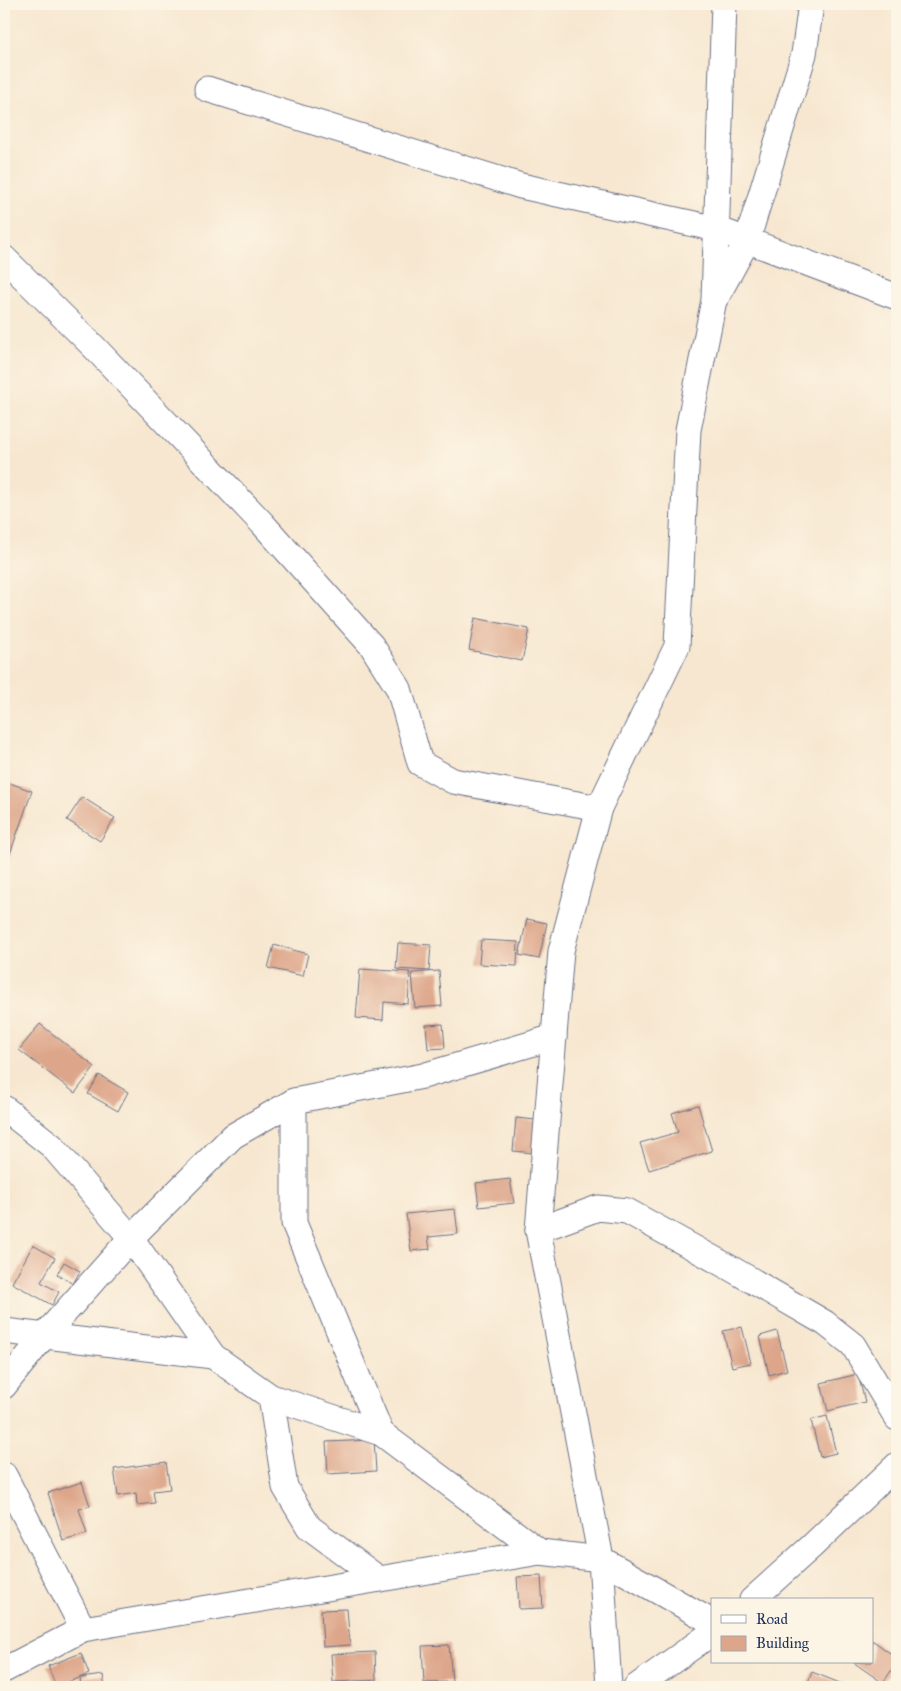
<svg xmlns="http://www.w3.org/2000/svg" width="901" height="1691" font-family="'IM FELL Great Primer',serif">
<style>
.building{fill:#dda589}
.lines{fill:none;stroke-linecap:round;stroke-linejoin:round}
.minor-casing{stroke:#686f86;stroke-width:27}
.minor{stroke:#fff;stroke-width:25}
</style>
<rect width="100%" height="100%" fill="#fcf5e5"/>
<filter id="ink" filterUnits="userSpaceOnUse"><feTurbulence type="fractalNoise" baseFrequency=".02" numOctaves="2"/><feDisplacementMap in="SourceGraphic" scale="10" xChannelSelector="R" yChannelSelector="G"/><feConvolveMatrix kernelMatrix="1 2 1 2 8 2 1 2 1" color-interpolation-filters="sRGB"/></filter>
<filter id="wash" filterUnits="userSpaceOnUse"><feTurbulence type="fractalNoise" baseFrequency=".0096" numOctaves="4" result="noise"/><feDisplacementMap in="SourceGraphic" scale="20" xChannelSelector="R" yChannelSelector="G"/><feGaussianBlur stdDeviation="1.12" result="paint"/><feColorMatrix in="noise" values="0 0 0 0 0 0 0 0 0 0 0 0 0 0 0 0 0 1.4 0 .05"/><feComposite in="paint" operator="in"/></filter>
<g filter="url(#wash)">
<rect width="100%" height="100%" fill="#f7e7d0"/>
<g id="blocks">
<g class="building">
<path d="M475 618 529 629 522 661 469 650Z"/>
<path d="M7 782 32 791 5 868 4 867V790Z"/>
<path d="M82 797 115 818 100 841 67 820Z"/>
<path d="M527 919 547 923 539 959 519 955Z"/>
<path d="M481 940 518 942 517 966 479 964Z"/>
<path d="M398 943 431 945 429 971 396 969Z"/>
<path d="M274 945 308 954 303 976 268 968Z"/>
<path d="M360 969 410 972 408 1004 384 1002 383 1020 356 1018Z"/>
<path d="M439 971 442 1006 415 1008 412 973Z"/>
<path d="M40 1024 95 1067 75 1093 19 1050Z"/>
<path d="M443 1024 445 1048 428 1049 426 1025Z"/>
<path d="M99 1075 128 1092 118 1111 88 1094Z"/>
<path d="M698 1105 712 1151 649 1170 640 1143 678 1132 672 1113Z"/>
<path d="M516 1118 536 1120 533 1153 513 1151Z"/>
<path d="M510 1179 514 1203 479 1207 476 1183Z"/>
<path d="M455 1209 458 1234 428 1237 430 1249 411 1251 406 1214Z"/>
<path d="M33 1245 55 1258 41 1282 59 1292 52 1305 12 1283Z"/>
<path d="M64 1262 80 1271 73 1284 57 1274Z"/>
<path d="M742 1327 751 1363 732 1367 723 1331Z"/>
<path d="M777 1331 787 1370 769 1375 760 1336Z"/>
<path d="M858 1374 865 1402 828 1411 821 1383Z"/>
<path d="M827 1416 836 1453 820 1457 811 1420Z"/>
<path d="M374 1440 376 1471 328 1474 326 1442Z"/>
<path d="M166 1462 170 1489 153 1491 155 1503 137 1505 136 1493 118 1496 114 1469Z"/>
<path d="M82 1482 90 1506 79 1509 87 1534 63 1541 48 1493Z"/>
<path d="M541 1576 543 1608 519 1609 517 1577Z"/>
<path d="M347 1609 350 1645 323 1647 321 1610Z"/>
<path d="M872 1640 897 1658V1662L883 1683 853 1662H872Z"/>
<path d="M449 1645 452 1682 424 1683 422 1646Z"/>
<path d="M375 1652 376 1680 333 1682 331 1654Z"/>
<path d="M81 1653 89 1674 56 1687 48 1666Z"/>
<path d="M812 1672 850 1687H806Z"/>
<path d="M103 1675 105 1687H81L80 1678Z"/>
</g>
</g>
</g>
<g filter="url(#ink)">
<use href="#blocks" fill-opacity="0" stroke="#686f86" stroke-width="1"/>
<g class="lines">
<g class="minor-casing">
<g id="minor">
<path d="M207 89 521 186 717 229 897 297"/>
<path d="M4 258 93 346 262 523 372 646 399 689 420 763 453 781 599 808"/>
<path d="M717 296 747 241 804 54 811 4"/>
<path d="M294 1101V1223L381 1433"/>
<path d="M4 1108 52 1146 131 1238 213 1356"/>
<path d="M538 1230 598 1208 627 1211 732 1269 825 1323 853 1345 897 1418"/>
<path d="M4 1331 213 1356 271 1397 285 1487 309 1527 379 1579"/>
<path d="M4 1386 44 1336 131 1238 233 1136 294 1101 423 1076 554 1037"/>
<path d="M271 1397 381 1433 540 1552"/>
<path d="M4 1475 83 1629"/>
<path d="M752 1600 812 1546 897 1465"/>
<path d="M4 1670 83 1629 540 1552 601 1559 712 1622"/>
<path d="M609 1687 601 1559 538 1230 561 951 599 808 677 646 688 430 714 300 724 4"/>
<path d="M636 1687 712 1633"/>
</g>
</g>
<use href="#minor" class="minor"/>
</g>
</g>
<rect width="901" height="1691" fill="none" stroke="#fcf5e5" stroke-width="20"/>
<rect x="711" y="1598" width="162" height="65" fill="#fcf5e5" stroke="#a2a6af"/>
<rect x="721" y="1615" width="25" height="8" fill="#ffffff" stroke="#a2a6af"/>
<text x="756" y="1624" font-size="15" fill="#1b2f5e">Road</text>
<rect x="721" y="1636" width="25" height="15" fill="#dda589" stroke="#a2a6af"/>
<text x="756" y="1648" font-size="15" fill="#1b2f5e">Building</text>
</svg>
